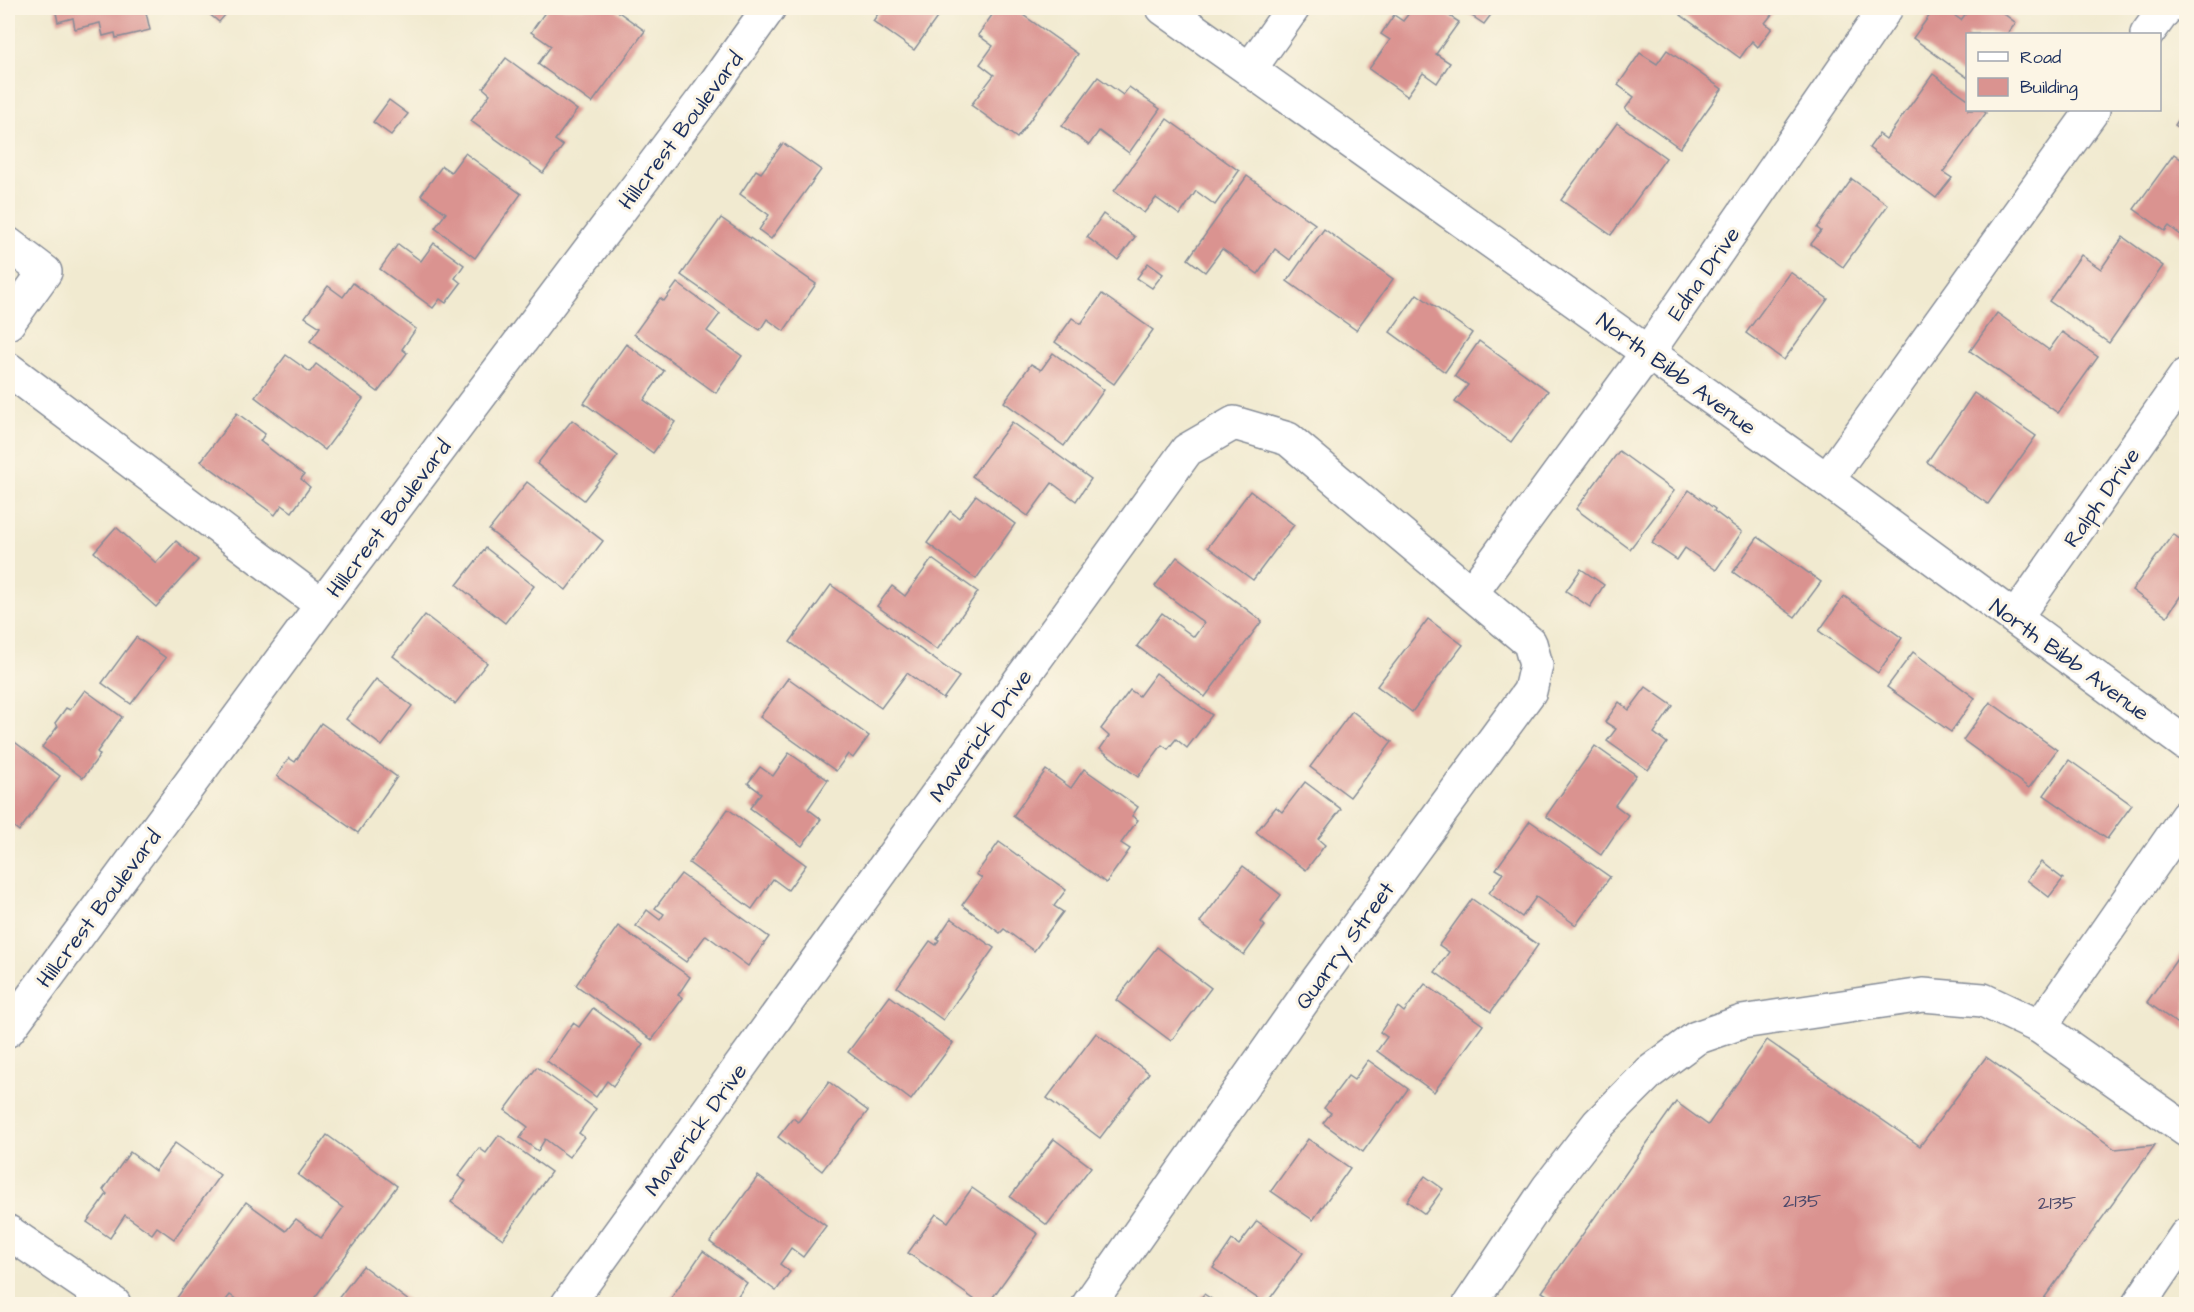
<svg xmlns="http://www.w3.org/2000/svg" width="2194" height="1312" font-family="'Architects Daughter',sans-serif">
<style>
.building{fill:#da9390}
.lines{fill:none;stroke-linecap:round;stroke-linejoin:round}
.minor-casing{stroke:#868c97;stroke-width:36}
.major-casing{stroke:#868c97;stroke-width:36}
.minor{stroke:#fff;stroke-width:33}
.major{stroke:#fff;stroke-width:33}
.labels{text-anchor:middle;stroke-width:6;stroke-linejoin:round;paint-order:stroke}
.number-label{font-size:20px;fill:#4b486a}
.street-label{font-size:22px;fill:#1b2f5e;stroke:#fcf5e5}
</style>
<rect width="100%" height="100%" fill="#fcf5e5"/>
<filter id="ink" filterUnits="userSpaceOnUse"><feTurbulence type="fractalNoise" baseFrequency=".0167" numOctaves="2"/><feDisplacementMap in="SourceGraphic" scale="12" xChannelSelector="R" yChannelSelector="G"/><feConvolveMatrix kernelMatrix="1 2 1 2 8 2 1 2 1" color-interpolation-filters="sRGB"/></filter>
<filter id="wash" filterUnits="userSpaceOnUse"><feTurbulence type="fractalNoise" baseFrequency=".008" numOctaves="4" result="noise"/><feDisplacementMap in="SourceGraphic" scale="24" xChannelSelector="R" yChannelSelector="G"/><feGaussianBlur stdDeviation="1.35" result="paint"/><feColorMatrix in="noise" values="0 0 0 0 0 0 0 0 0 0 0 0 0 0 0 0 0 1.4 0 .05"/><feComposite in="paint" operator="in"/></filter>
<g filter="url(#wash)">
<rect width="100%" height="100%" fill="#f1ead0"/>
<g id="blocks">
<g class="building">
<path d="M55 8H145L150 30 116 38 115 33 103 36 100 23 75 29 73 18 58 22Z"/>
<path d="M202 8H231L219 22Z"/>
<path d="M548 8H613L645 31 592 103 538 64 551 46 531 32Z"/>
<path d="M882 8H944L914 50 873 21Z"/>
<path d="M997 8H1013L1078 54 1017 138 971 105 994 75 980 64 993 46 978 35Z"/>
<path d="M1413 8H1437L1459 22 1436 54 1450 63 1437 83 1423 73 1407 96 1369 69 1390 40 1381 34 1394 15 1403 21Z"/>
<path d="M1460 8H1496L1484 24Z"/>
<path d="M1686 8H1777L1765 23 1772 28 1758 47 1752 41 1740 58 1681 15Z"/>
<path d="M1935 8H1944L1961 20 1970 8H1996L2016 23 2007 34H1968V78L1913 38Z"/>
<path d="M1667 50 1722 89 1680 148 1625 109 1634 97 1618 85 1640 53 1657 64Z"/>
<path d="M506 58 577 110 555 140 563 146 543 173 471 121 490 94 483 88Z"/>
<path d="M1933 74 1968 99V110H1982L1986 113 1943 172 1952 178 1936 198 1869 148 1879 134 1886 139Z"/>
<path d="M1098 77 1123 95 1129 87 1160 109 1129 153 1099 131 1089 145 1062 126Z"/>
<path d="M389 100 408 114 391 135 373 122Z"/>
<path d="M2186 108V133L2175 125Z"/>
<path d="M1167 119 1239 171 1215 205 1196 191 1180 215 1156 198 1144 213 1114 191Z"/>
<path d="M1617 123 1666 158 1611 235 1561 200Z"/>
<path d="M783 143 821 170 771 239 759 230 769 215 740 194 756 170 761 173Z"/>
<path d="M465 153 521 194 475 258 435 228 446 213 421 195 442 166 451 172Z"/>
<path d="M2174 154 2186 163V230L2182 236 2169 226 2165 231 2134 209Z"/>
<path d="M1247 176 1315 224 1290 260 1275 249 1258 274 1222 249 1205 272 1188 259Z"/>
<path d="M1852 179 1888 205 1843 267 1811 244 1821 231 1817 228Z"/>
<path d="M1103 214 1135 237 1118 260 1087 237Z"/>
<path d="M721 218 816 284 784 331 767 319 760 330 681 275Z"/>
<path d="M1324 229 1393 279 1356 330 1287 281Z"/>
<path d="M2123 237 2163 266 2109 343 2049 301 2081 255 2101 269Z"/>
<path d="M434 243 464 265 455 278 461 283 446 303 440 299 433 308 380 269 398 244 421 261Z"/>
<path d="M1148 263 1163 274 1152 288 1137 278Z"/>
<path d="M1790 272 1828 299 1784 360 1746 333Z"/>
<path d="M353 283 416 329 402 349 407 353 378 392 310 341 320 327 305 317 328 286 343 297Z"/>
<path d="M677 283 720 314 707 331 742 356 716 393 634 334 660 298 664 301Z"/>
<path d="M1102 294 1153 330 1114 384 1055 342 1072 318 1081 324Z"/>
<path d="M1417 294 1472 333 1445 372 1390 332Z"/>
<path d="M1997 313 2049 350 2062 332 2098 357 2058 413 1970 351Z"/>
<path d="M1479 341 1548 391 1511 442 1455 402 1468 385 1455 376Z"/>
<path d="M626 344 664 371 644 400 675 422 653 453 584 403Z"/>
<path d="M1053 353 1104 390 1064 446 1004 402 1031 364 1041 370Z"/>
<path d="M286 355 310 372 316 364 363 399 325 450 255 397Z"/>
<path d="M1974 393 2036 436 1988 504 1927 462Z"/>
<path d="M237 413 265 434 260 441 304 475 301 479 310 487 292 512 282 505 275 515 201 461Z"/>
<path d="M572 420 618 456 584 500 537 464Z"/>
<path d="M1012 422 1091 479 1076 501 1052 483 1028 516 972 476Z"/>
<path d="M1619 451 1674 491 1630 549 1576 509Z"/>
<path d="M527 482 603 541 566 590 489 530Z"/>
<path d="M1689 490 1715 509 1714 511 1742 532 1716 570 1685 548 1677 560 1652 543Z"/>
<path d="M1250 491 1294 525 1253 580 1208 547Z"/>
<path d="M976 495 1015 524 976 579 927 543 950 511 959 518Z"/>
<path d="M116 527 156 563 176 541 198 560 156 607 94 552Z"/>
<path d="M2173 534 2186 544V588L2167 616 2132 590Z"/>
<path d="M1758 537 1821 582 1795 617 1733 572Z"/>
<path d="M486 548 534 586 505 623 457 585Z"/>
<path d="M1177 557 1262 621 1205 697 1137 646 1162 613 1194 637 1204 623 1155 586Z"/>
<path d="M932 559 978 592 937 650 877 606 892 586 905 596Z"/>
<path d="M1581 569 1604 585 1590 607 1566 591Z"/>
<path d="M831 585 959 677 943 699 907 673 881 708 790 642Z"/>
<path d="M1844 596 1902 638 1878 673 1819 631Z"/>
<path d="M425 615 487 663 455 704 393 656Z"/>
<path d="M1428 619 1463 645 1412 712 1377 686Z"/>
<path d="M136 637 166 658 131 704 102 683Z"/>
<path d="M1913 652 1975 698 1951 732 1887 687Z"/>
<path d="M1156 673 1212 715 1187 748 1176 739 1168 749 1162 745 1138 777 1100 749 1109 736 1101 729 1130 690 1139 696Z"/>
<path d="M788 678 869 736 853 758 848 754 836 771 760 717Z"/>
<path d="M376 679 412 706 382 746 346 719Z"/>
<path d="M1646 687 1673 706 1654 733 1667 743 1648 770 1607 741 1616 729 1605 722 1619 702 1629 710Z"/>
<path d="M85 690 122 717 97 752 100 755 83 778 42 747 58 726 55 723 66 708 70 710Z"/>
<path d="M1990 702 2057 750 2029 788 1963 740Z"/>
<path d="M1352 711 1392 742 1350 797 1310 767Z"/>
<path d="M321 723 397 777 358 833 277 776 289 758 295 762Z"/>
<path d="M8 737 60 776 19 831 8 822Z"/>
<path d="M1595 746 1636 775 1615 805 1628 815 1601 855 1546 816Z"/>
<path d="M789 753 828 780 808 809 821 819 802 846 750 808 761 793 748 783 760 767 773 776Z"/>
<path d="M2069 760 2132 805 2107 839 2044 795Z"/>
<path d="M1084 769 1138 807 1132 816 1138 820 1121 843 1130 849 1106 883 1013 816 1046 770 1071 788Z"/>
<path d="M1305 782 1341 809 1318 839 1325 845 1306 870 1256 832 1276 807 1282 812Z"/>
<path d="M728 809 806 865 788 890 773 879 752 909 689 863Z"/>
<path d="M1530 821 1610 877 1576 925 1536 897 1522 917 1489 893 1503 873 1496 869Z"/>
<path d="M999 842 1066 890 1054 906 1063 912 1034 951 1004 929 1000 933 962 905 982 878 976 874Z"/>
<path d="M2041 862 2063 879 2049 897 2027 880Z"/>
<path d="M1243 866 1281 895 1261 922 1265 926 1244 955 1200 922Z"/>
<path d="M681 874 769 937 748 966 706 935 686 962 636 926 647 910 660 920 664 914 655 908Z"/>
<path d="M1472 899 1538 945 1491 1012 1435 972 1449 952 1439 945Z"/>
<path d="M951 918 994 948 943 1020 897 987 930 941 936 945 939 940 937 939Z"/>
<path d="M618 926 690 977 678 995 683 998 652 1040 576 985Z"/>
<path d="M2186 946V1030L2147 1002Z"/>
<path d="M1157 947 1211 988 1171 1041 1116 1000Z"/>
<path d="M1425 984 1483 1025 1434 1092 1377 1051 1387 1037 1380 1032 1398 1007 1404 1012Z"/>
<path d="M890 996 953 1043 911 1100 848 1052Z"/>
<path d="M593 1008 643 1044 613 1086 607 1081 596 1097 547 1061 573 1023 579 1027Z"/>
<path d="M1096 1033 1149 1073 1100 1138 1047 1098Z"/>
<path d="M1767 1040 1920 1146 1986 1057 2115 1149 2155 1145 2040 1304H1561L1542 1292 1676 1102 1708 1125Z"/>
<path d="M1368 1060 1408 1089 1363 1152 1323 1123 1331 1113 1324 1108 1348 1076 1354 1080Z"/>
<path d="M537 1067 596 1109 579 1133 584 1137 569 1157 545 1139 538 1151 520 1138 528 1127 505 1110Z"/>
<path d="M829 1082 868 1111 822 1171 778 1137 793 1118 798 1122Z"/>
<path d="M327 1135 397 1186 310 1304H243L230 1295 223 1304H184L176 1299 246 1202 286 1231 296 1219 321 1238 343 1208 298 1175Z"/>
<path d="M499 1135 551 1172 503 1239 451 1202 466 1181 458 1176 479 1148 486 1153Z"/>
<path d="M1054 1139 1091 1167 1047 1225 1010 1197Z"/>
<path d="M1308 1139 1350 1168 1313 1220 1271 1191Z"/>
<path d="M175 1143 220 1175 174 1239 157 1227 152 1234 125 1215 110 1238 87 1222 107 1194 103 1190 130 1152 155 1171Z"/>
<path d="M758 1176 826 1226 803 1257 791 1248 780 1264 790 1272 776 1291 710 1242Z"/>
<path d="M1425 1176 1443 1189 1425 1214 1407 1201Z"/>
<path d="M972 1188 1038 1234 988 1304H981L908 1253 936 1214 948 1222Z"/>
<path d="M1257 1221 1303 1253 1266 1304 1213 1268 1232 1240 1239 1245Z"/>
<path d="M703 1251 747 1283 732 1304H673L669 1301Z"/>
<path d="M363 1266 410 1302 409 1304H334Z"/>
<path d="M1204 1294 1219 1304H1196Z"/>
</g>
</g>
</g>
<g filter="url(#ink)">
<use href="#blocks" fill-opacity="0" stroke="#868c97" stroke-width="1.5"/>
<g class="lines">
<g class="minor-casing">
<g id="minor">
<path d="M2147 34 2166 8"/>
<path d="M1250 69 1293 8"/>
<path d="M8 244 45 272 8 323"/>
<path d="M8 369 322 605"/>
<path d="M1827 480 2093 110"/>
<path d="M1472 592 1648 352 1886 8"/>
<path d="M2015 618 2186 375"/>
<path d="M2040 1027 2186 817"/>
<path d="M8 1030 322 605 708 93 769 8"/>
<path d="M8 1232 114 1304"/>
<path d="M568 1304 1187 450 1234 423 1288 439 1530 643 1536 665 1530 691 1314 985 1089 1304"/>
<path d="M1470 1304 1548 1188 1598 1124 1650 1072 1696 1038 1742 1022 1923 995 1983 1000 2040 1027 2186 1130"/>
<path d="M2139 1304 2186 1235"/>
</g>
</g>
<g class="major-casing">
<path id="major" d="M1163 8 1827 480 2186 744"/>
</g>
<use href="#minor" class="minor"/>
<use href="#major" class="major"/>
</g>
</g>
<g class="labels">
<g class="number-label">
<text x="1802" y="1207">2135</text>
<text x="2057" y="1209">2135</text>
</g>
<g class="street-label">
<text transform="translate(680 130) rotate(-53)" y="8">Hillcrest Boulevard</text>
<text transform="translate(1703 273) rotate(-55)" y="8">Edna Drive</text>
<text transform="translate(1677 373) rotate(36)" y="8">North Bibb Avenue</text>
<text transform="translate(2101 497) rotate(-55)" y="8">Ralph Drive</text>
<text transform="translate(388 518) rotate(-53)" y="8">Hillcrest Boulevard</text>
<text transform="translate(2070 659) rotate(36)" y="8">North Bibb Avenue</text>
<text transform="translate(980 735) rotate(-54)" y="8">Maverick Drive</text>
<text transform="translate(98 908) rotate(-53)" y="8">Hillcrest Boulevard</text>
<text transform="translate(1344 945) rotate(-54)" y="8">Quarry Street</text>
<text transform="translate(695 1129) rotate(-54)" y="8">Maverick Drive</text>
</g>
</g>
<rect width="2194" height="1312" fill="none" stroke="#fcf5e5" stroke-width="30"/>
<rect x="1966" y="33" width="195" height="78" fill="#fcf5e5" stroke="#a2a6af" stroke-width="1.5"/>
<rect x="1978" y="52" width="30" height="9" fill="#ffffff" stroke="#a2a6af" stroke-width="1.5"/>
<text x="2020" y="63" font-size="18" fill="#1b2f5e">Road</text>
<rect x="1978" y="78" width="30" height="18" fill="#da9390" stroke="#a2a6af" stroke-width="1.5"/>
<text x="2020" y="93" font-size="18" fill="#1b2f5e">Building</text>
</svg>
